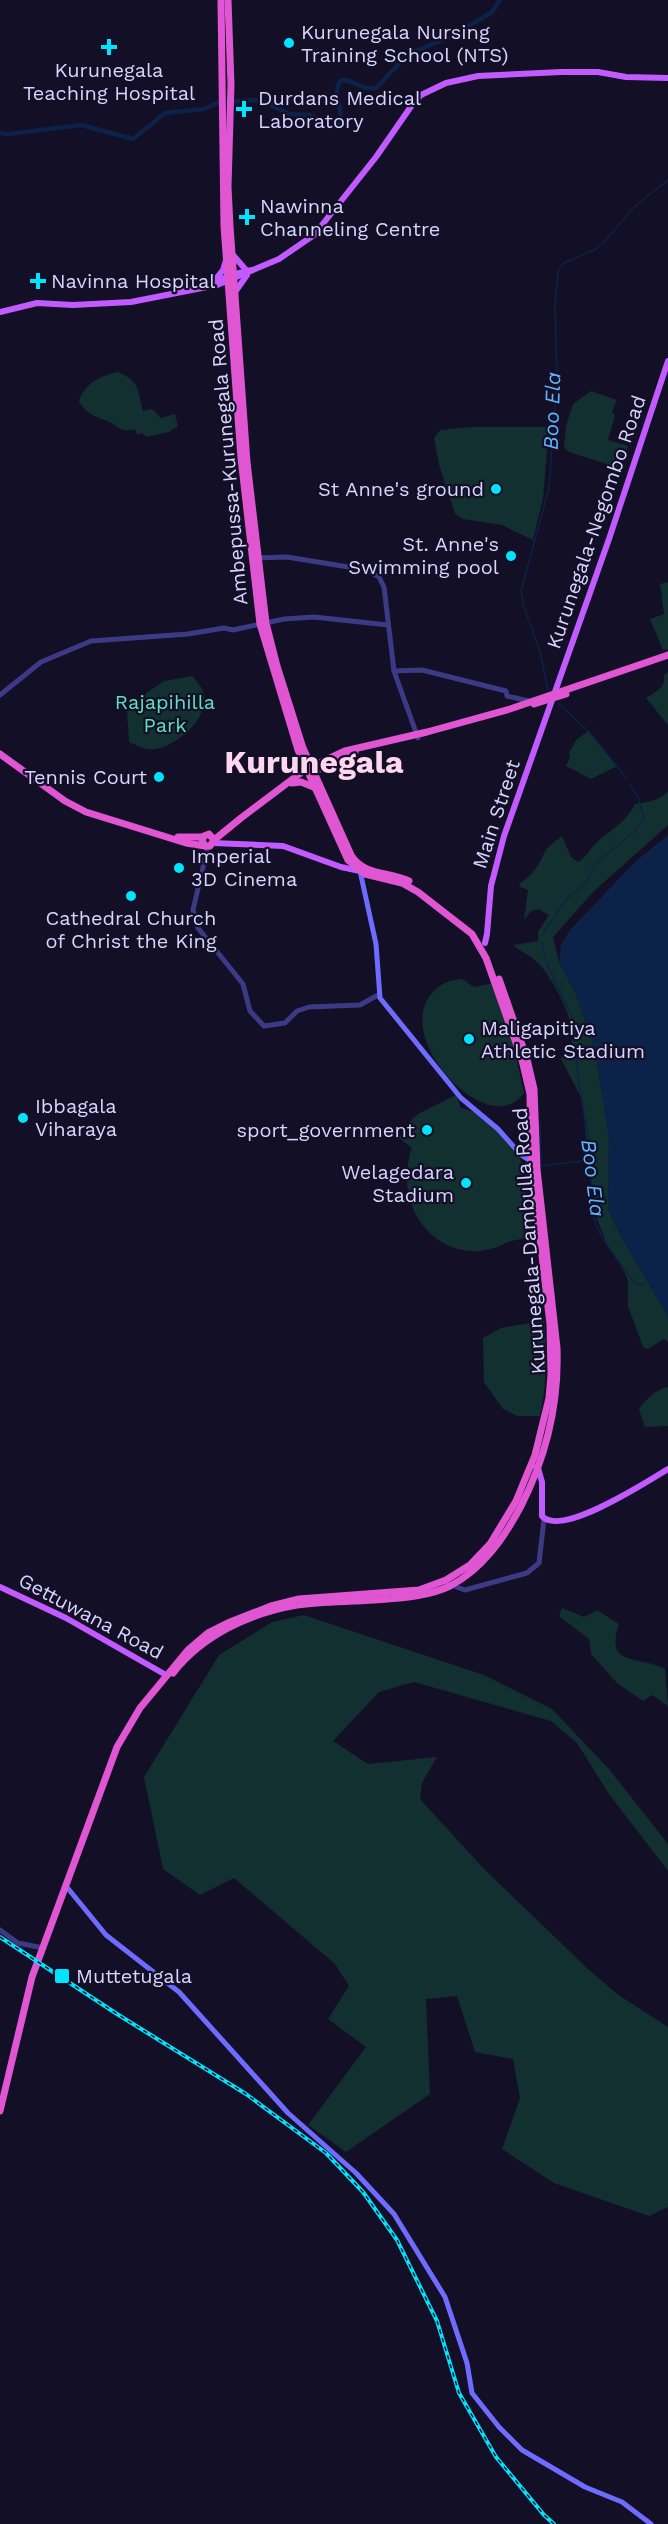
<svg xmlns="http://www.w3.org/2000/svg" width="668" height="2524" font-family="'Work Sans',sans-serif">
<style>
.green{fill:#12302f}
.water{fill:#0c2248}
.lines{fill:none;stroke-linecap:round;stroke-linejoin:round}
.stream{stroke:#0c2248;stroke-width:1.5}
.canal{stroke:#0c2248;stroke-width:4.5}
.tertiary{stroke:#3d3a85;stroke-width:5}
.secondary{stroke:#6f6bff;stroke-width:5}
.primary{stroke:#c25bff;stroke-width:6}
.trunk{stroke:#e055d1;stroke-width:7}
.rail-casing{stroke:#00e5ff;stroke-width:4}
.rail{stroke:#130f26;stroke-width:1.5;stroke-dasharray:4.5;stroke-linecap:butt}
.poi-dot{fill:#00e5ff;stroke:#130f26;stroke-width:2}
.labels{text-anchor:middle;stroke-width:4.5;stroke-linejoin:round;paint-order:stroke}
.poi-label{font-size:20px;fill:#d9d4ff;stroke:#130f26;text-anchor:start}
.street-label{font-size:20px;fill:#d9d4ff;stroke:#130f26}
.park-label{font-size:20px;fill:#5fe0c0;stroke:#130f26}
.water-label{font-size:21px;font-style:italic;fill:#62b6ff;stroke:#130f26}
.town-label{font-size:32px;font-weight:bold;fill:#ffd6f0;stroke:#130f26}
</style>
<rect width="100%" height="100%" fill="#130f26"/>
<g class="green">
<path d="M118 372C140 381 137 390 143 411L152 409 161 418 175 414 178 426 169 432 147 437 142 433 137 435 135 429C118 433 120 426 107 421 94 416 86 414 79 401 85 383 100 376 118 372Z"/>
<path d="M591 391 617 400 612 412 615 415 608 440 628 446 622 463 616 467 569 452 564 447 566 426 573 404Z"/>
<path d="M472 427H549L543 499 533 540 502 525 463 519 455 514 439 464 434 438 440 430Z"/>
<path d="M668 582V649L663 650 650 619 664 614 660 584Z"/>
<path d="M668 672V725L646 698C656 691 666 688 664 675Z"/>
<path d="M193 676C196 682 202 686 203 692 211 717 178 745 156 749 146 751 138 746 129 742L127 710 129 705 164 681Z"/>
<path d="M588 731 617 766 591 779 566 766 570 757 569 753 576 740Z"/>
<path d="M668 791V825L594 891 553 937 559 962 576 994 595 1051 609 1137 608 1209 624 1242 668 1316V1342L664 1339 648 1349 643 1347 628 1306V1280L621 1265 607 1244 597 1219 592 1193 582 1099 561 1059C564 1054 569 1049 571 1043 579 1026 552 977 539 964 532 956 521 952 513 945L538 941V932L549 915 538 909 530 912 524 920 528 890 520 887 519 884C531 876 538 867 544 854 546 847 556 841 562 836L571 857 578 862C587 857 590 848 598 841 612 829 626 822 635 804 647 802 660 801 668 791Z"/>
<path d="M462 979 474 987 494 983 511 1034 524 1093C489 1143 390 1038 433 992 441 983 450 980 462 979Z"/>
<path d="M456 1095 461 1108C486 1111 532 1159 525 1184L532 1235C524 1240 514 1239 506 1243 456 1269 405 1229 407 1175 408 1166 408 1156 412 1148L399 1138 412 1119 418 1114Z"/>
<path d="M544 1321C547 1353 547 1385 540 1416H517L503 1409 484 1382 483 1338 501 1328Z"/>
<path d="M668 1387V1426L645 1427 639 1410C643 1401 658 1388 668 1387Z"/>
<path d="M562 1608 584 1617 597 1610 619 1624C604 1668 640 1655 665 1669L668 1706 652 1695 643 1701 617 1683 591 1654 589 1639 559 1616Z"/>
<path d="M304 1615 484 1675 552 1709 609 1769 668 1844V1871L609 1794 577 1743 551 1721 414 1682 379 1692 333 1741 368 1764 437 1757 422 1783 420 1799 484 1869 588 1969 617 1994 668 2027V2207L649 2216 554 2183 502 2149 520 2098 513 2059 475 2052 457 1996 426 1999 430 2094 346 2152 308 2125 366 2047 328 2019 349 1986 335 1964 234 1878 200 1895 163 1869 144 1777 219 1655 272 1622Z"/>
</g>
<path class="water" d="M668 835V1316L624 1242 608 1209 609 1137 595 1051 576 994 559 962 561 945 569 931 635 862Z"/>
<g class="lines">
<g class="stream">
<path d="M548 690 540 652 523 604 521 591 549 488 557 373 555 304 558 273 560 267 564 263 596 249 605 241 636 205 668 180"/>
<path d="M559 704 591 734 627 779"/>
<path d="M542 935 566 900 586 883 595 864 635 831 644 818 638 797 630 785"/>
<path d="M542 943C545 973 569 1000 576 1030"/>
<path d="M576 1050C576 1087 588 1122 591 1159 593 1179 589 1198 594 1218 601 1242 622 1264 635 1284L643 1285 647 1281"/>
<path d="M540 1123 541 1166 590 1160"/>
</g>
<path class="canal" d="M0 133 8 134 81 125 133 139 165 113 204 109 217 103 250 100 262 101 289 114 311 115 333 128H337C349 116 329 94 341 80 354 79 362 91 376 88L408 54 450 37 492 12 500 0"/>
<g class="tertiary">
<path d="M254 558 287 557 367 570 379 577 384 587 394 671 418 738"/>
<path d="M394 671 422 670 506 691 507 696 529 701"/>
<path d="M0 695 41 662 91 641 188 634 224 628 233 630 284 619 314 617 388 625"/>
<path d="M208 846 193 910 198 928 243 984 250 1011 264 1026 285 1023 297 1011 309 1007 360 1005 378 995"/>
<path d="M448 1584 465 1590 527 1573 539 1563 544 1519"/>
<path d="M0 1930 18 1943 43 1948"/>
</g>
<g class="secondary">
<path d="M360 871 376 944 380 998 461 1098 498 1129 521 1155 532 1162"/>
<path d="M66 1886 106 1935 179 1992 288 2113 356 2173 394 2214 445 2297 467 2363 472 2393 499 2427 522 2450 585 2487 622 2502 651 2524"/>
</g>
<g class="primary">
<path d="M233 255 246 270"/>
<path d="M215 280 223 270 226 260"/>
<path d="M208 285 231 275 252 270"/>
<path d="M235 292 247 275"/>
<path d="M0 312 37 303 73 305 131 302 217 285 279 259 314 235 376 157 412 105 421 95 446 83 478 76 561 72H598L626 77 668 78"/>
<path d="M213 843 283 846 341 867 360 871"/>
<path d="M485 943 487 934 491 886 504 836 609 539 668 361"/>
<path d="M536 1467 538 1468 542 1482V1516C561 1538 648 1481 668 1469"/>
<path d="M0 1587 66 1618 166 1675"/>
</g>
<g class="trunk">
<path d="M228 0 231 84 228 187 230 226 247 462 266 623 277 666 303 748 351 855C364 876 388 871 409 881"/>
<path d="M534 704 566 694"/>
<path d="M0 754 65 801 86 812 186 843 205 846"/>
<path d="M311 773 355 752"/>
<path d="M292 783 301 782 316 788"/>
<path d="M178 837H203"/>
<path d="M214 840 209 834 204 836 202 840 205 846H210L214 840 241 818 306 769 345 751 427 732 510 709 668 655"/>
<path d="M173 1673C203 1635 250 1613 297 1605 322 1601 349 1602 374 1600 399 1598 427 1597 450 1586 483 1569 504 1538 521 1506 546 1457 559 1403 557 1348L537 1169 534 1089 527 1059 499 979"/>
<path d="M0 2111 32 1977 117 1747 140 1708 188 1650 208 1633 230 1622 271 1606 299 1599 419 1590 446 1580 470 1565 490 1544 516 1501 535 1455 549 1398 551 1375 550 1324 531 1162 530 1094 522 1060 486 958 472 934 418 892 402 883 365 874 348 860 298 750 260 624 241 458 224 226 221 0"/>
</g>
<g class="rail-casing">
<path id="rail" d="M0 1937 117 2014 246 2094 326 2153 363 2192 397 2240 437 2321 459 2393 496 2457 544 2515 554 2524"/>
</g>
<use href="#rail" class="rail"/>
</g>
<g class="poi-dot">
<circle cx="289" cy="43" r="6"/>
<path d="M106 38h6v6h6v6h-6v6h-6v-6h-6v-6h6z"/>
<path d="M241 100h6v6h6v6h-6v6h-6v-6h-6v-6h6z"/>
<path d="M244 208h6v6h6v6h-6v6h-6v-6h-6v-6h6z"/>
<path d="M35 272h6v6h6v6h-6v6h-6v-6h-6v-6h6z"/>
<circle cx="496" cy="489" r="6"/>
<circle cx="511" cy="556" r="6"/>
<circle cx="159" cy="777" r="6"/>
<circle cx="179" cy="868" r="6"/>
<circle cx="131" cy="896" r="6"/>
<circle cx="469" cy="1039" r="6"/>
<circle cx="23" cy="1118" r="6"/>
<circle cx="427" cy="1130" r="6"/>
<circle cx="466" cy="1183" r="6"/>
<rect x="54" y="1968" width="16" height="16" rx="3"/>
</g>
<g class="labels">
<g class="poi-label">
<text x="301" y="39">Kurunegala Nursing<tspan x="301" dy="23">Training School (NTS)</tspan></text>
<text x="109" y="77" text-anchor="middle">Kurunegala<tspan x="109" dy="23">Teaching Hospital</tspan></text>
<text x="258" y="105">Durdans Medical<tspan x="258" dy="23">Laboratory</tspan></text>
<text x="260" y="213">Nawinna<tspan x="260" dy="23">Channeling Centre</tspan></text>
<text x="51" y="288">Navinna Hospital</text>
<text x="484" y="496" text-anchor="end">St Anne's ground</text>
<text x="499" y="551" text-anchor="end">St. Anne's<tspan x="499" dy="23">Swimming pool</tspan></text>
<text x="147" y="784" text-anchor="end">Tennis Court</text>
<text x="191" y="863">Imperial<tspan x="191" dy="23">3D Cinema</tspan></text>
<text x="131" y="925" text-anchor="middle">Cathedral Church<tspan x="131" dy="23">of Christ the King</tspan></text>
<text x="481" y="1035">Maligapitiya<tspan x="481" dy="23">Athletic Stadium</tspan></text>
<text x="35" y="1113">Ibbagala<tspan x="35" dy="23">Viharaya</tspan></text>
<text x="415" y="1137" text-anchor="end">sport_government</text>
<text x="454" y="1179" text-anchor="end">Welagedara<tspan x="454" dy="23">Stadium</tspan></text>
<text x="76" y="1983">Muttetugala</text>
</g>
<g class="street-label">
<text transform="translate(228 462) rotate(-95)" y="7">Ambepussa-Kurunegala Road</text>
<text transform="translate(596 522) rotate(-71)" y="7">Kurunegala-Negombo Road</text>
<text transform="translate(496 814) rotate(-72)" y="7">Main Street</text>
<text transform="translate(529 1241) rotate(-94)" y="7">Kurunegala-Dambulla Road</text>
<text transform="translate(91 1616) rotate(28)" y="7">Gettuwana Road</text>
</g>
<g class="park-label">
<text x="165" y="709">Rajapihilla<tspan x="165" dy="23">Park</tspan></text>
</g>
<g class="water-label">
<text transform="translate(552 411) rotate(-88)" y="7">Boo Ela</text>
<text transform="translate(593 1178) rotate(83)" y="7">Boo Ela</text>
</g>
<g class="town-label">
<text x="314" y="773">Kurunegala</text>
</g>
</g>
</svg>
